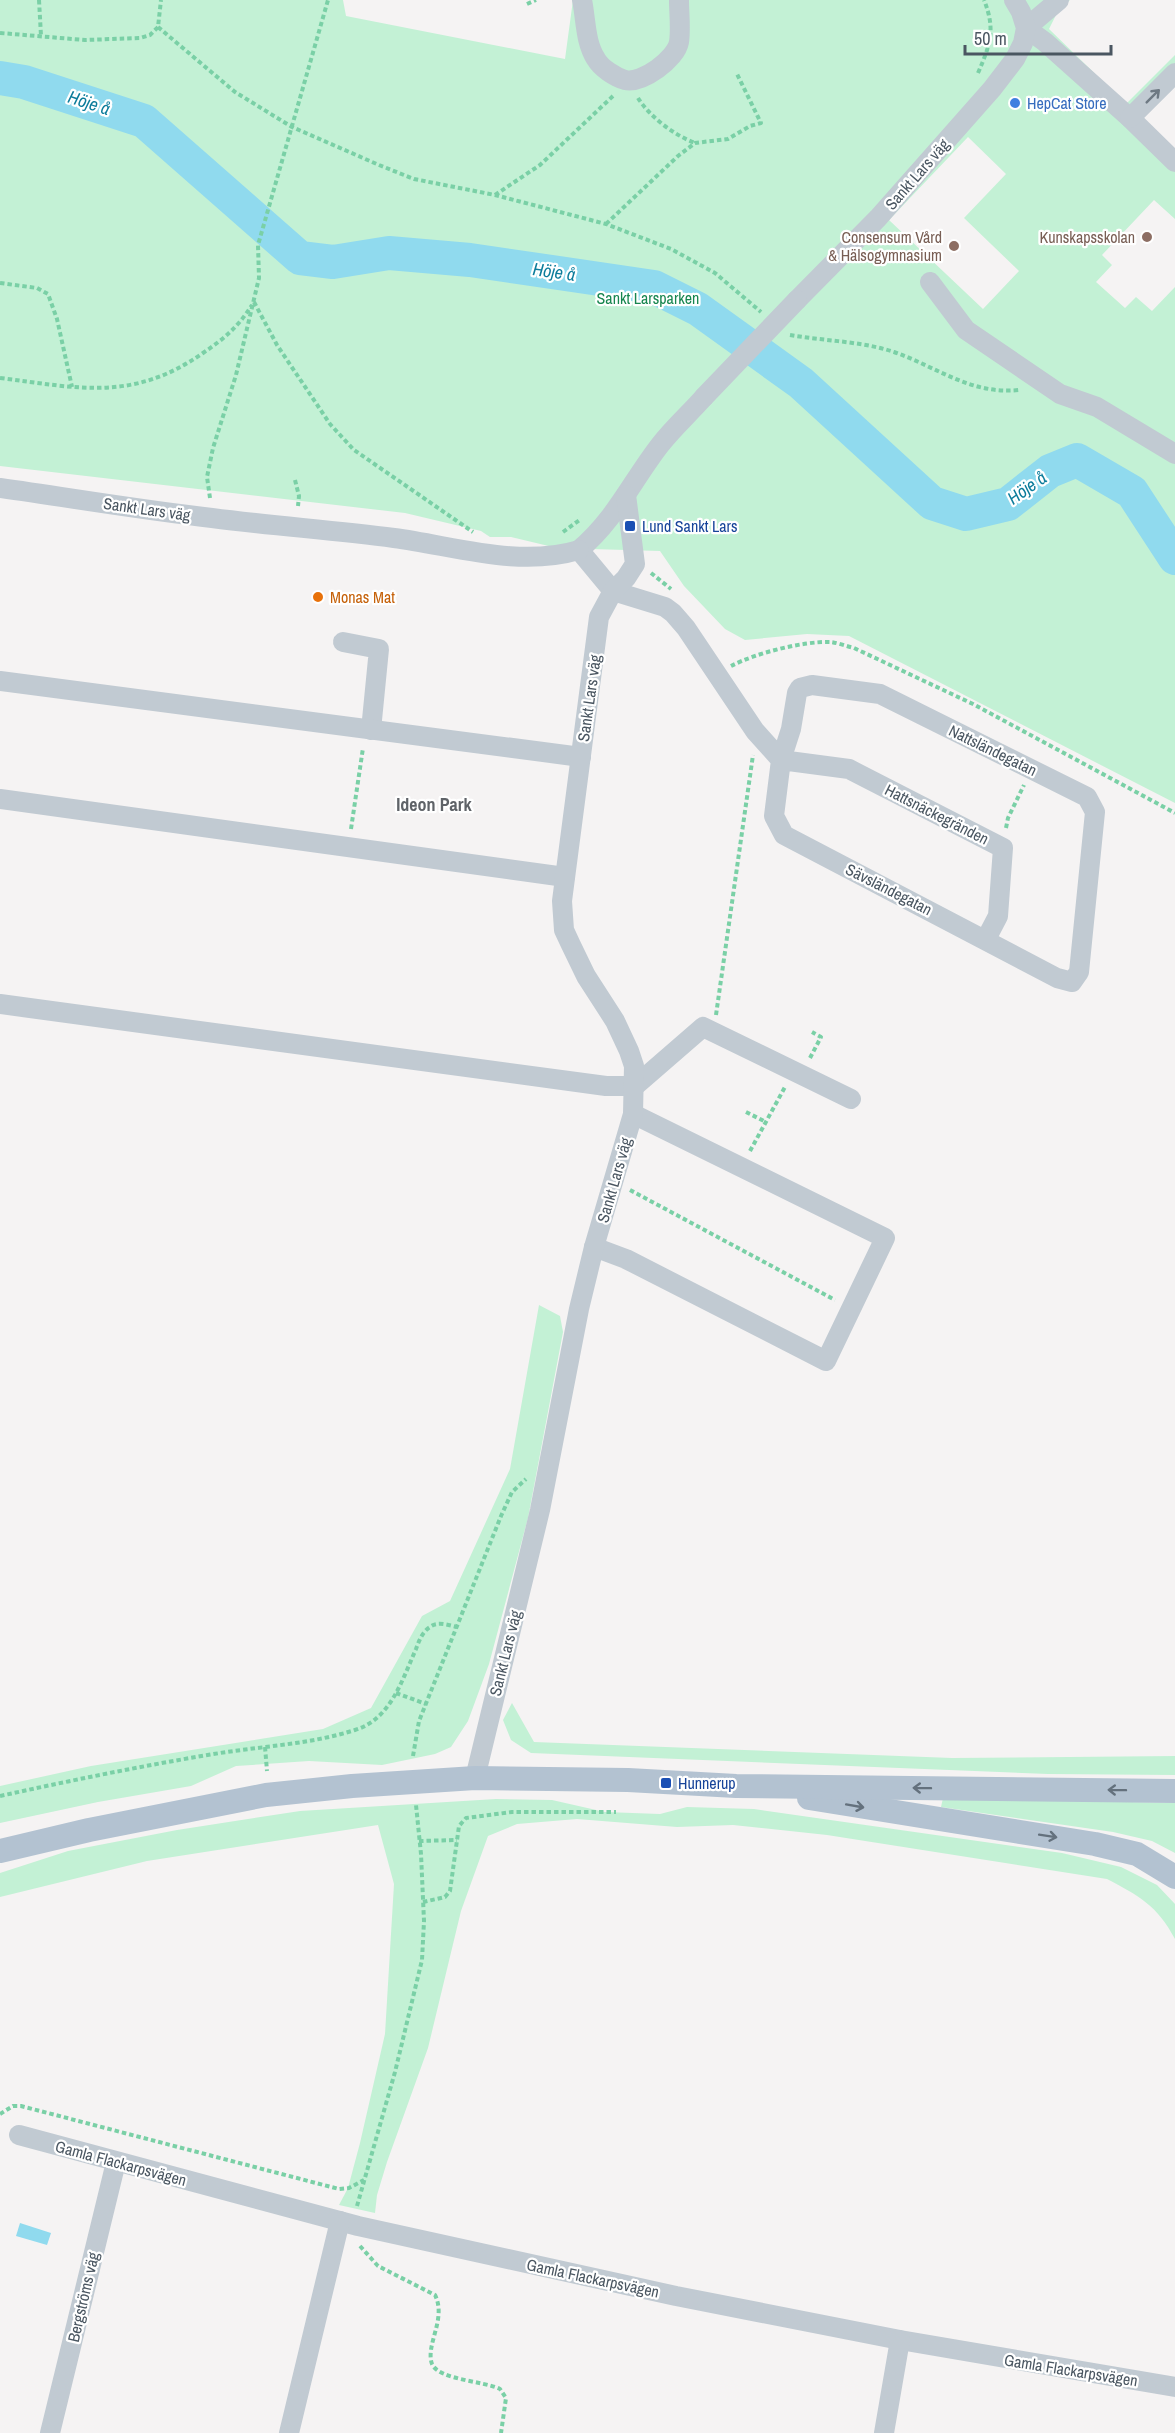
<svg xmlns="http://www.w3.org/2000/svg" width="1175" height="2433" font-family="'Archivo Narrow',sans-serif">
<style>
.green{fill:#c3f1d5;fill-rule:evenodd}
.water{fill:#90daee}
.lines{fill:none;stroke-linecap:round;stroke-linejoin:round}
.river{stroke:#90daee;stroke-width:34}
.path{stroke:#7ad0a6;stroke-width:4;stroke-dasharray:4.5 3;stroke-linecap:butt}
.minor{stroke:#c1cad2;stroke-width:20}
.major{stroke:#b3c2d1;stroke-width:24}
.minor-bridge{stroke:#c1cad2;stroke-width:20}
.oneway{stroke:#6e7983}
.oneway2{stroke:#64717d}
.shop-dot{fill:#3f7fe0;stroke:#fff;stroke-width:2}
.education-dot{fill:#8d6e63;stroke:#fff;stroke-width:2}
.transit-dot{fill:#1a4fb4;stroke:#fff;stroke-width:2}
.food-dot{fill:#e8710a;stroke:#fff;stroke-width:2}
.labels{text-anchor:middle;stroke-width:4.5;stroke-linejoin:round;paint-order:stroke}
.shop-label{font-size:16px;fill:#366cbe;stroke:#fff;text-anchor:start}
.street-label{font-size:16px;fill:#4a5661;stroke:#fff}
.education-label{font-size:16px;fill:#785e54;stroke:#fff;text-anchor:end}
.park-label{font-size:16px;fill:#17864f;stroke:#fff}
.transit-label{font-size:16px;fill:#164399;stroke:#fff;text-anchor:start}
.food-label{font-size:16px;fill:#c56008;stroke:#fff;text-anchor:start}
.water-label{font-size:18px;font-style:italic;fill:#0c7c9b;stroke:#fff}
.neighbourhood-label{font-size:18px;font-weight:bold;fill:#5f6368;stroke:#fff}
</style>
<rect width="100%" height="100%" fill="#f5f3f3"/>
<g class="green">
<path d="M0 0H343L346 16 565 59 573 0H1070L1058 11 1049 29 1126 104 1175 55V73L1131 118 1175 162V219L1154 200 1102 255 1112 265 1096 282 1125 308 1136 297 1152 311 1175 287V803L849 636 807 634 745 640 725 629 684 586 660 551 557 548 511 537H490L481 531 405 513 0 466ZM968 137 1006 174 964 218 1019 271 983 309 889 220Z"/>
<path d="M539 1305 560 1316 563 1332 528 1518 489 1664 468 1721 451 1747 435 1754 382 1765 309 1761 236 1766 191 1786 98 1802 0 1823V1786L91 1766 323 1729 371 1708 422 1616 450 1601 510 1469Z"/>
<path d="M512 1703 534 1742 952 1758 1175 1756V1775L1048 1774 531 1753 511 1740 503 1720Z"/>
<path d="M943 1798 1175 1803V1853L1152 1841 1113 1832 941 1807Z"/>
<path d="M496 1799 552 1800 605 1812 660 1814 687 1807 754 1809 1062 1853 1121 1867 1157 1885 1175 1904V1939C1157 1905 1139 1896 1107 1879L827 1835 733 1825 677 1827 577 1819 517 1824 488 1836 461 1911 428 2048 387 2162 377 2195 375 2213 339 2205 348 2188 360 2143 385 2034 394 1884 378 1825 147 1861 0 1897V1873L68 1851 177 1830 300 1811Z"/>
</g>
<path class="water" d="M20 2223 51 2233 47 2245 16 2236Z"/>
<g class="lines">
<path class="river" d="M0 78 24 82 144 121 300 258 333 262 389 253 470 260 654 287 698 309 801 383 932 503 966 514 1008 504 1050 471 1077 460 1132 492 1175 558"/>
<g class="path">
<path d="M39 0 41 36"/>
<path d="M527 4 536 0"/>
<path d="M158 27 235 92 292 127 379 165 414 179 495 195 606 224 671 249 715 273 761 312"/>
<path d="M0 33 85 40 112 39 140 38 150 35 158 27 161 0"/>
<path d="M978 73C990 45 996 30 984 0"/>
<path d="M638 98C650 117 674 135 695 143"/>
<path d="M495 195 540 165 613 96"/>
<path d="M606 224 678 156 695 143 728 139 750 126 761 123 737 74"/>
<path d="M0 283 37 288 48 294 57 319 72 387"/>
<path d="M254 302 277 345 330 424 354 450 473 532"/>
<path d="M790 335C824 341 861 341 894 352 937 367 971 395 1019 390"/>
<path d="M0 378C79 388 133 402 203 353 225 338 238 327 252 305"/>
<path d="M295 480 299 496 298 506"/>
<path d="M210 498 207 477 213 448 236 375 259 278 258 245 328 0"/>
<path d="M563 532 581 519"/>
<path d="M651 573 671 589"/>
<path d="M731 666C756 653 803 641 831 642 838 643 846 646 854 648L973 704 1175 813"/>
<path d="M1006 828 1008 818 1024 785"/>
<path d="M351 829 363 748"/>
<path d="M716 1015 753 755"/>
<path d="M810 1058 821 1037 812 1032"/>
<path d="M746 1112 766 1122"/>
<path d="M750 1151 785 1087"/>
<path d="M630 1190 835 1300"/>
<path d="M396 1693 426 1704"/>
<path d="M265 1747 267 1771"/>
<path d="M413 1756 419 1721 501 1516 512 1492 526 1479"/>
<path d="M0 1796C73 1780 146 1765 220 1753 265 1746 311 1744 355 1730 391 1719 402 1680 416 1649 419 1641 422 1632 430 1627 437 1621 448 1625 457 1627"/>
<path d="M419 1841 457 1840"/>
<path d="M423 1902 445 1897 450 1891 459 1826 466 1818 512 1812H616"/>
<path d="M0 2114 13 2106H21L339 2189 349 2188 364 2180"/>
<path d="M357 2206 395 2072 422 1960 424 1921 421 1854 416 1805"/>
<path d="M360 2246 378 2266 435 2295C447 2319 425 2345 432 2364 439 2380 484 2381 500 2389L506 2398 501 2433"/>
</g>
<g class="minor">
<path d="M582 0C586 19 585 42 596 59 601 68 615 77 625 80 642 84 676 59 679 42 681 29 679 13 679 0"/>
<path d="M1059 0 1026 28 1045 42 1130 118 1175 162"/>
<path d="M1130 118 1175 73"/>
<path d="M930 282 966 330 1060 394 1097 407 1175 454"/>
<path d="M797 300 878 218 992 89 1015 59 1023 43 1026 28 1021 12 1014 0"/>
<path d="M704 397C690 413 673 428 660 445 632 481 615 520 579 550L613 591 665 607 673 613 686 628 755 731 781 760 774 816 784 835 1057 978 1072 982 1079 972 1095 812 1087 797 880 694 812 685 800 688 797 693 791 729 781 760 849 769 1003 848 998 916 986 939"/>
<path d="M0 488C71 498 141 510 212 518 273 526 334 530 394 538 455 546 518 568 579 550"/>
<path d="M343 642 379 649 371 730"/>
<path d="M0 681 581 757"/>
<path d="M0 799 565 877"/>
<path d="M0 1004 606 1086H635L703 1027 851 1099"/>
<path d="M594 1247 626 1259 826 1361 885 1238 633 1114"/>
<path d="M475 1778 540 1510 579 1309 594 1247 633 1114 634 1066 629 1051 615 1021 586 976 571 945 564 930 562 901 599 617 613 591 626 578 635 564 626 495"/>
<path d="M19 2135 358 2226 676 2296 900 2340 1175 2387"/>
<path d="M50 2433 116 2162"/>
<path d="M289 2433 340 2221"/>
<path d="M884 2433 900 2340"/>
</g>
<g class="major">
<path d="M809 1798 1095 1844 1137 1854 1175 1877"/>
<path d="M0 1851 89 1830 266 1795 352 1786 475 1778 628 1780 736 1786 1175 1791"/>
</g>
<path class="minor-bridge" d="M704 397 797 300"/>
</g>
<defs><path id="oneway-shaft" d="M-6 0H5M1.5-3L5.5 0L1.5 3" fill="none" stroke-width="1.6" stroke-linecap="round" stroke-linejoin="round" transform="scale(1.5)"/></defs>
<use class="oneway" href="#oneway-shaft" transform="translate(1153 96) rotate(-45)"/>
<g class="oneway2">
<use href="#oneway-shaft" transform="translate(922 1788) rotate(-179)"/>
<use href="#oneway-shaft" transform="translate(1117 1790) rotate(-179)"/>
<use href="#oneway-shaft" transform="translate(855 1806) rotate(10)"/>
<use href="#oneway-shaft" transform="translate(1048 1836) rotate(9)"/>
</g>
<circle class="shop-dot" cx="1015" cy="103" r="6"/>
<g class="education-dot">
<circle cx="1147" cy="237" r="6"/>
<circle cx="954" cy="246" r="6"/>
</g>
<g class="transit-dot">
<rect x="624" y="520" width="12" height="12" rx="3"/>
<rect x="660" y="1777" width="12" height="12" rx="3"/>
</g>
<circle class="food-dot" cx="318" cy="597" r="6"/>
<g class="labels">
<g class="shop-label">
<text x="1027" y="109">HepCat Store</text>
</g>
<g class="street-label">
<text transform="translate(917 174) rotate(-49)" y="6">Sankt Lars väg</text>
<text transform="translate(147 509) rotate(8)" y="6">Sankt Lars väg</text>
<text transform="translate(589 698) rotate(-82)" y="6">Sankt Lars väg</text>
<text transform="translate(993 750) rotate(26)" y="6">Nattsländegatan</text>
<text transform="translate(937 814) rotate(27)" y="6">Hattsnäckegränden</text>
<text transform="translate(889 889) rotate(27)" y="6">Sävsländegatan</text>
<text transform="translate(614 1180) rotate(-74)" y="6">Sankt Lars väg</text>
<text transform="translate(505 1653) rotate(-76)" y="6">Sankt Lars väg</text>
<text transform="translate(121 2163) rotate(15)" y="6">Gamla Flackarpsvägen</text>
<text transform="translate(593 2278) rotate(12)" y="6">Gamla Flackarpsvägen</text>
<text transform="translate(83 2297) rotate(-77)" y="6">Bergströms väg</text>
<text transform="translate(1071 2370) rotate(9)" y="6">Gamla Flackarpsvägen</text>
</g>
<g class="education-label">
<text x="942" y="243">Consensum Vård<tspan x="942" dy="18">&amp; Hälsogymnasium</tspan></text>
<text x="1135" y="243">Kunskapsskolan</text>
</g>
<g class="park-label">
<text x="648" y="304">Sankt Larsparken</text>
</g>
<g class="transit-label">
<text x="642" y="532">Lund Sankt Lars</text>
<text x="678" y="1789">Hunnerup</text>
</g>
<g class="food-label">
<text x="330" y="603">Monas Mat</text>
</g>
<g class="water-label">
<text transform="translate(89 103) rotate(18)" y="6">Höje å</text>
<text transform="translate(554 272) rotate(8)" y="6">Höje å</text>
<text transform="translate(1027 488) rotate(-35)" y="6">Höje å</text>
</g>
<g class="neighbourhood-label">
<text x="434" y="811">Ideon Park</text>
</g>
</g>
<path d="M965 45v9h146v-9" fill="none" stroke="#4a5661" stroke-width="3"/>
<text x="974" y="45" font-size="18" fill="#4a5661" stroke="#ffffff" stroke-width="4.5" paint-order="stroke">50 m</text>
</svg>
